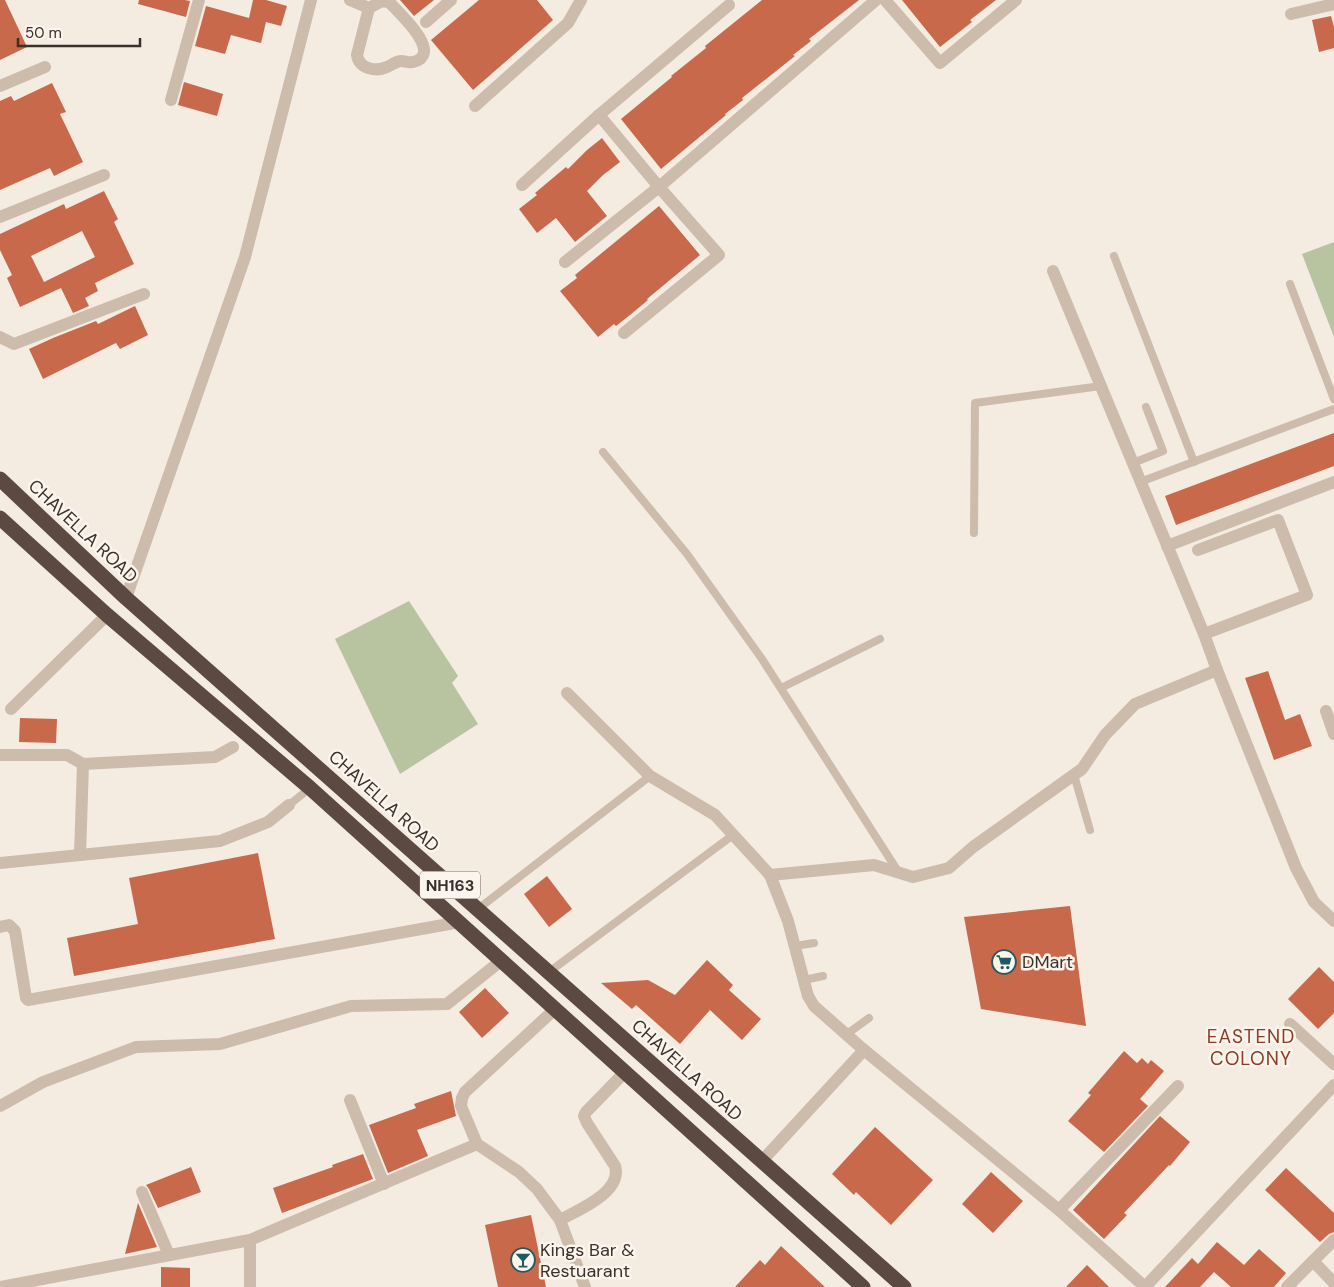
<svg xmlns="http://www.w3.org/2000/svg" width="1334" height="1287" font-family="'DM Sans',sans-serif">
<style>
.green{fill:#b8c4a0}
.building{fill:#c8694b;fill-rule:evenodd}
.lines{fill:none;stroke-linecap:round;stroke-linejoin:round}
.lane{stroke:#cdbbac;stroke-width:8}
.street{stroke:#cdbbac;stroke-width:12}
.highway{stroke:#5c4a42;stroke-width:15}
.labels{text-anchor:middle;stroke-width:5;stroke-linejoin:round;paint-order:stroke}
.shield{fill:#fbf5ee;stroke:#756b66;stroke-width:1}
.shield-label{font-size:16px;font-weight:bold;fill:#3b302b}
.street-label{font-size:18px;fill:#3b302b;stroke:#fbf5ee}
.poi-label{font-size:18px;fill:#3b302b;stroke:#fbf5ee;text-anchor:start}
.neighbourhood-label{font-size:19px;letter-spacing:1px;fill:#8c3b22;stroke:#fbf5ee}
</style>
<rect width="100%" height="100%" fill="#f4ebe1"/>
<g class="green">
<path d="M1334 242V337L1302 254Z"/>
<path d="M409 601 458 676 452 683 478 724 400 774 335 639Z"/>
</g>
<g class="building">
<path d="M0 0H5L27 47 0 60Z"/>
<path d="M139 0H185L190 1 186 17 138 4Z"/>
<path d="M253 0H266L287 6 281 26 266 22 261 43 231 35 225 54 195 46 206 6 249 18Z"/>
<path d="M400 0H434L414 16Z"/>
<path d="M479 0H537L553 20 473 90 431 40Z"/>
<path d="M762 0H859L809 39 811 41 793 55 795 56 742 98 743 100 725 114 726 115 661 169 621 119 672 77 671 76 706 48 705 46Z"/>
<path d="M902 0H996L970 20 972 22 940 47Z"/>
<path d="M1331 16 1334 27V48L1319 52 1312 20Z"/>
<path d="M184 82 223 94 217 116 178 105Z"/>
<path d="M52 83 66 112 60 114 83 162 54 176 50 168 0 190V101L11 96 14 101Z"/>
<path d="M602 138 620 162 603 175 587 191 607 216 575 242 556 218 537 233 519 209 537 195 535 193 566 167 568 169 587 150Z"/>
<path d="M104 191 118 219 114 222 134 264 95 283 98 291 85 298 89 306 73 313 61 288 20 307 7 278 12 275 0 250V234L64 204 66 209ZM82 231 95 257 44 282 31 256Z"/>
<path d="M659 206 700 255 647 299 648 300 630 315 616 326 614 324 598 337 560 291 577 278 575 275Z"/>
<path d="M135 306 148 335 120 349 116 343 43 379 29 349 53 338 96 321 98 324Z"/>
<path d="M1334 433V466L1176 525 1165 496Z"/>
<path d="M1268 671 1285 720 1300 714 1312 746 1274 760 1245 678Z"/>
<path d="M20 718 57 719 56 743 19 742Z"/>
<path d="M258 853 275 939 74 976 67 938 138 924 129 878Z"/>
<path d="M547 876 572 909 549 927 524 894Z"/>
<path d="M1070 906 1086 1026 981 1009 964 917Z"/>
<path d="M707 960 733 985 729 990 761 1019 742 1040 710 1010 680 1044 636 1005 632 1009 601 983 648 980 675 995Z"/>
<path d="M1319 967 1334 982V1013L1318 1029 1288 999Z"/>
<path d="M485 988 509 1013 482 1038 459 1012Z"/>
<path d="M1124 1051 1137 1063 1142 1058 1148 1064 1151 1060 1164 1071 1140 1099 1148 1106 1104 1152 1068 1121 1091 1095 1088 1093Z"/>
<path d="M451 1091 456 1116 417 1130 428 1156 388 1173 369 1125 416 1108 414 1104Z"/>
<path d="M1160 1116 1190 1142 1170 1166 1169 1165 1124 1213 1127 1215 1104 1239 1073 1210Z"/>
<path d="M875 1127 933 1180 891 1225 856 1192 854 1195 832 1174Z"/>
<path d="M363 1154 373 1179 282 1213 273 1188 333 1167 332 1165Z"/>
<path d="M191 1167 201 1192 158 1208 149 1189 146 1185Z"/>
<path d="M1286 1168 1334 1213V1232L1329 1234 1320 1242 1265 1190Z"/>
<path d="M991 1172 1023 1201 993 1233 962 1204Z"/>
<path d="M138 1203 157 1247 125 1254Z"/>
<path d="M531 1215 546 1287H498L485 1225Z"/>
<path d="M1217 1242 1244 1265 1259 1249 1286 1273 1274 1287H1231L1214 1272 1200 1287H1165L1192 1258 1198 1264Z"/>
<path d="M781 1246 825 1287H735L760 1260 765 1265Z"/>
<path d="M1087 1265 1109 1287H1066Z"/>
<path d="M161 1267 190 1268V1287H161Z"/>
</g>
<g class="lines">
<g class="lane">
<path d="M1114 256 1194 462"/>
<path d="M1290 284 1334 399"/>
<path d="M603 452 687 554 762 659 899 873"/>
<path d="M1133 463 1163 451 1146 407"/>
<path d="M1140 482 1334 409"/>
<path d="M974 533 975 403 1101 386"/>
<path d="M781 688 880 639"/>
<path d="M1074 775 1090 830"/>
<path d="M289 805 310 788"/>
<path d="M478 909 650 776"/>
<path d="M795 946 814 943"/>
<path d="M549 972 733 835"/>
<path d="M804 980 823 976"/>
<path d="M847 1034 869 1018"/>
</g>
<g class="street">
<path d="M350 0 369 8 382 1 389 2C398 12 445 54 413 62 409 63 405 61 401 61 396 61 392 65 387 67 376 72 359 69 357 55L369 8"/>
<path d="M885 0 940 63 1016 0"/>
<path d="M1291 14 1334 4"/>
<path d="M426 22 451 0"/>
<path d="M0 86 45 67"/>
<path d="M171 100 199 0"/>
<path d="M475 106 568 23 581 0"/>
<path d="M522 185 599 115"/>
<path d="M0 217 104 175"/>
<path d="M565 262 659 187 876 0"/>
<path d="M1053 271 1204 634 1217 670 1296 868 1314 902 1334 921"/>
<path d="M624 333 719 255 659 187 599 115 729 5"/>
<path d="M0 337 14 344 144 294"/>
<path d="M1167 546 1334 482"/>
<path d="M1198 550 1278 520 1307 595 1204 634"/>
<path d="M126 598 245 257 311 0"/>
<path d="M567 693 650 776 715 815 770 875 788 921 808 996 814 1006 864 1050"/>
<path d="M11 709 107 615"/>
<path d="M1326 711 1334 734"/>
<path d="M0 755H67L83 764 80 855"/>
<path d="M83 764 215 757 233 747"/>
<path d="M0 863 220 841 268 822 289 805"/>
<path d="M770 875 874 865 913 877 949 868 973 847 1082 769 1105 735 1135 704 1217 670"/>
<path d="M0 927 9 925 15 931 26 998 28 1000 460 922"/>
<path d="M555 1009 465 1092 462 1098 461 1106 477 1144 519 1172 537 1189 560 1220 585 1287"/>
<path d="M1290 1024 1334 1064"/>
<path d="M350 1100 384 1184"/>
<path d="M0 1106 43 1082 136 1047 220 1044 351 1006 447 1004 502 960"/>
<path d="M761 1162 864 1050 1059 1210 1145 1287"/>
<path d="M142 1192 169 1255"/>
<path d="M1059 1210 1178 1086"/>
<path d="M560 1220C578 1210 623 1192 615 1166L587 1123 584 1116 586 1112 625 1072"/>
<path d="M250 1240V1287"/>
<path d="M1313 1261 1334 1283"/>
<path d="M0 1287 250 1240 477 1144"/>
<path d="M1145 1287 1334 1085"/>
<path d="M1287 1287 1334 1240"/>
</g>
<g class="highway">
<path d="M0 479 126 598 904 1287"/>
<path d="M0 518 107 615 310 788 863 1287"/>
</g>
</g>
<defs>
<g id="supermarket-ring" transform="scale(1.25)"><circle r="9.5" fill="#fbf5ee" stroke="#1f5a5e" stroke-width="1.5"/><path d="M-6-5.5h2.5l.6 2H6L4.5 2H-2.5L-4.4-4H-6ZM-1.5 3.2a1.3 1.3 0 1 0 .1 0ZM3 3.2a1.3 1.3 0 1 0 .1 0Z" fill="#1f5a5e"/></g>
<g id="bar-ring" transform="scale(1.25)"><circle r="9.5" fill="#fbf5ee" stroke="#1f5a5e" stroke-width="1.5"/><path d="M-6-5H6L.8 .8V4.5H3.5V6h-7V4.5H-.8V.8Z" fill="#1f5a5e"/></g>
</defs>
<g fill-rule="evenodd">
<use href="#supermarket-ring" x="1004" y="962"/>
<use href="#bar-ring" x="523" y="1260"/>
</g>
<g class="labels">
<rect class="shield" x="420" y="871.5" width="60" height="27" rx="4"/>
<g class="shield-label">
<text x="450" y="891">NH163</text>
</g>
<g class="street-label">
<text transform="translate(83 531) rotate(43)" y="6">CHAVELLA ROAD</text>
<text transform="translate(384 801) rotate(42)" y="6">CHAVELLA ROAD</text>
<text transform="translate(687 1070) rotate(42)" y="6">CHAVELLA ROAD</text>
</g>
<g class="poi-label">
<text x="1022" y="968">DMart</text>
<text x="540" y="1256">Kings Bar &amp;<tspan x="540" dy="21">Restuarant</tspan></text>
</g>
<g class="neighbourhood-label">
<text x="1251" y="1043">EASTEND<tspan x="1251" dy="22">COLONY</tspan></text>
</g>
</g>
<path d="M18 38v8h122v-8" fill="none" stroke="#3b302b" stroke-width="2.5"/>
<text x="25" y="38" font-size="15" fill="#3b302b" stroke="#fbf5ee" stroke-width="4" paint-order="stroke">50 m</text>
</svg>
